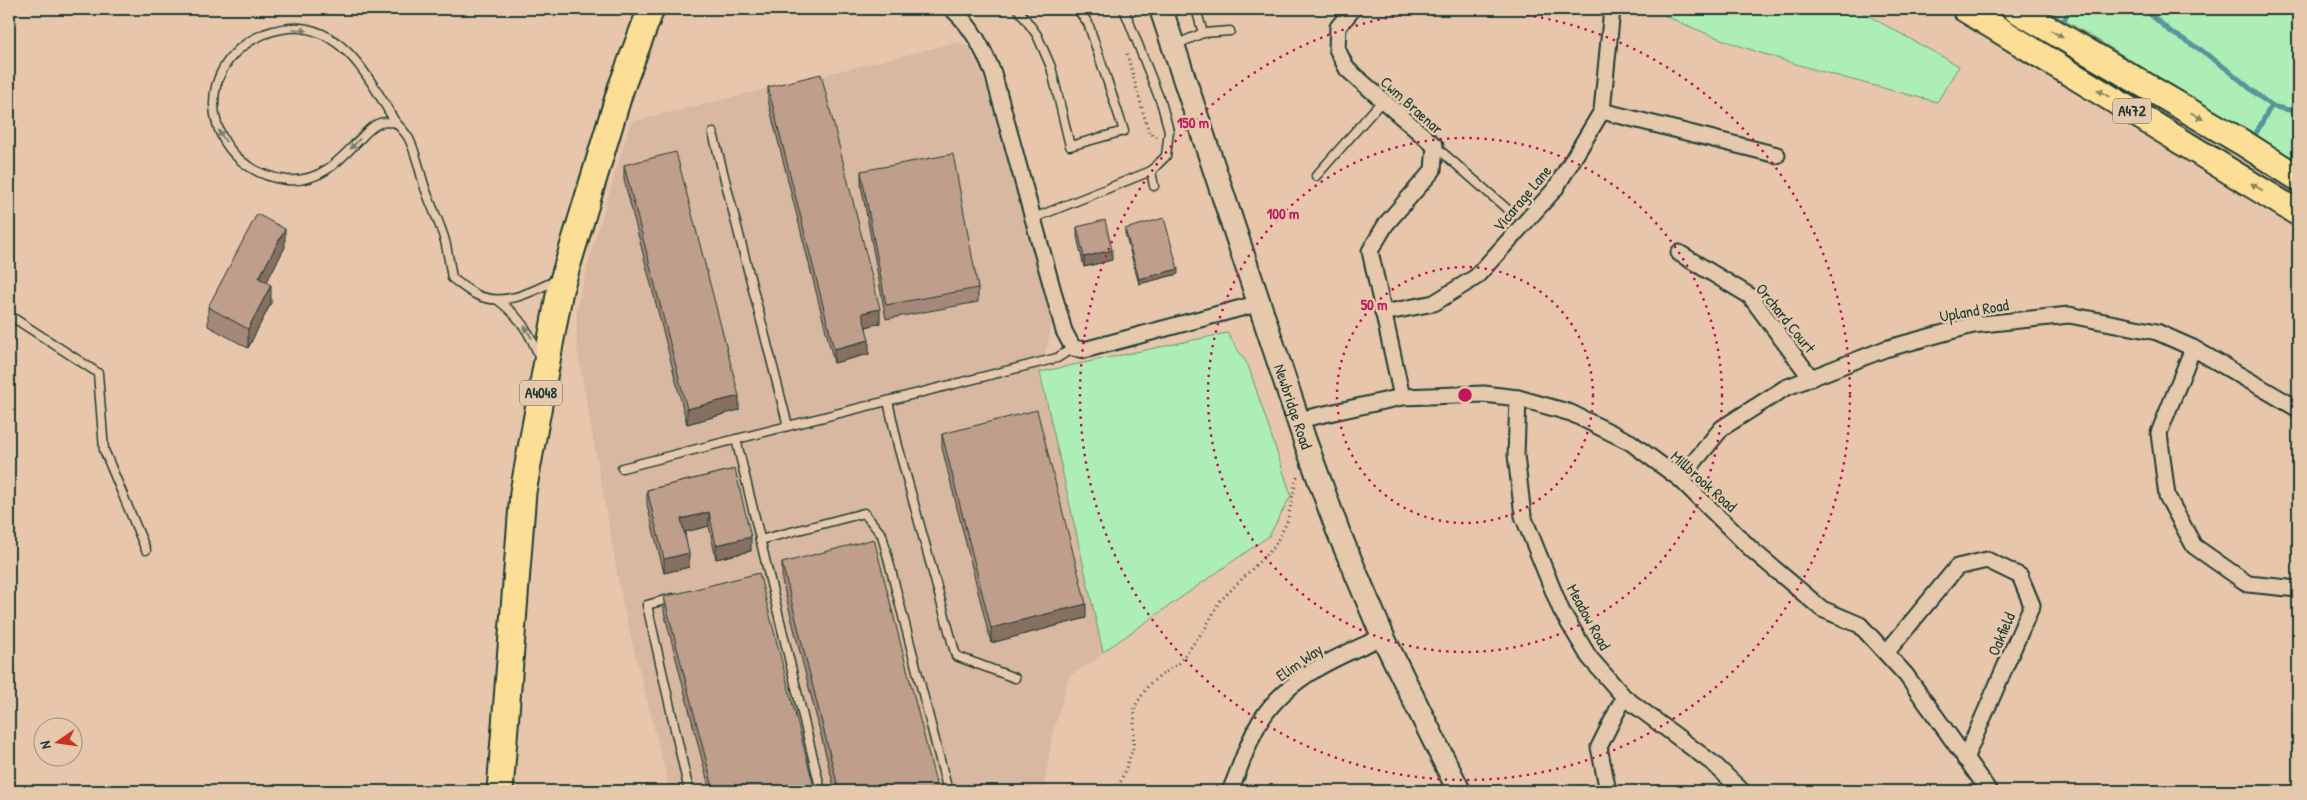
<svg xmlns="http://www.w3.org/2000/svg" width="2307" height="800" font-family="'Patrick Hand',sans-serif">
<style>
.built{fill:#d8b8a0}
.green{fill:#adeeb6;stroke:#669675}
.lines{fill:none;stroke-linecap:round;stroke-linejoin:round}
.stream{stroke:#599599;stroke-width:5}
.lane-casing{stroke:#1f3d34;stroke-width:11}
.street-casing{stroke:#1f3d34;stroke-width:19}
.secondary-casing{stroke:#1f3d34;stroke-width:26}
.primary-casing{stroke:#1f3d34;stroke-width:29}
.path{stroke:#1f3d34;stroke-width:3;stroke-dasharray:1 4;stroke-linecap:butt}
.lane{stroke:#e6c9ad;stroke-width:8}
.street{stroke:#e6c9ad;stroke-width:15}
.secondary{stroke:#e6c9ad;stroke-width:22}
.primary{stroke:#fcde96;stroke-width:25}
.wall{fill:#a48878;stroke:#1f3d34}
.shaded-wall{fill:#866f61;stroke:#1f3d34}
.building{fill:#bf9e8b;stroke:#1f3d34}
.oneway{fill:#797c6a}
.oneway2{fill:#828560}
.ring{fill:none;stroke:#c2185b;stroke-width:2.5;stroke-dasharray:2.5 5}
.labels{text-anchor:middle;stroke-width:5;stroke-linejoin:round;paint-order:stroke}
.shield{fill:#e6c9ad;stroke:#5b6758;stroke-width:1}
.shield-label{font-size:15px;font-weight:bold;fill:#1f3d34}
.street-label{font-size:16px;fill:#1f3d34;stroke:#e6c9ad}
.centre{fill:#c2185b;stroke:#e6c9ad;stroke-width:2.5}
.ring-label{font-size:15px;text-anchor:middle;font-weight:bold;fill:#c2185b;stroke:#e6c9ad;stroke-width:5;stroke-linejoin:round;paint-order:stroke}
</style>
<rect width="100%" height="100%" fill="#e8c6ac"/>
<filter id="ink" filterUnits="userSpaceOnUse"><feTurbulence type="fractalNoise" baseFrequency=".02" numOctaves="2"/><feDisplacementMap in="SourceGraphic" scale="10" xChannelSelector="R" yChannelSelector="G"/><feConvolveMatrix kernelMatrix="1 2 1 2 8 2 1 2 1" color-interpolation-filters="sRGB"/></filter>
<g filter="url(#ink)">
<path class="built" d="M958 42 969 48 983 78 1002 135 1052 325 1040 373 1103 652 1094 661 1069 676 1052 735 1044 788 1031 791H670L623 606 577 348V307L591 252 631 122Z"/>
<g class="green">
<path d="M1651 9H1856L1959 66 1937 102C1840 77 1741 53 1651 9Z"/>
<path d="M2047 9H2298V161L2064 20Z"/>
<path d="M1227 333 1248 365 1291 495 1269 536 1103 652 1040 372Z"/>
</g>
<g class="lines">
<g class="stream">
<path d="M2144 9 2171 32 2201 50 2228 70 2271 106 2298 112"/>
<path d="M2064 20 2071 9"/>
<path d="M2255 135 2271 106"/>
</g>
<g class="lane-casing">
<g id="lane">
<path d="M1018 9 1037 35 1051 67 1070 146 1124 131 1088 23 1077 9"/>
<path d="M1196 9 1203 33"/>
<path d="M1175 45 1203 33 1230 31"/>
<path d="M395 122C391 122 385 122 380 123 372 125 366 133 360 139 340 160 320 183 287 180 205 170 185 67 264 34 275 30 289 27 301 28 347 33 373 84 394 120 399 127 407 133 410 141 417 156 420 173 425 188 431 206 440 223 445 241 448 253 450 266 452 278 459 283 467 290 475 294 502 308 532 292 556 280"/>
<path d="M713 133 788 426"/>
<path d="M1435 146 1506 208"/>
<path d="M1151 171 1154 186"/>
<path d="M1316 176 1382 101"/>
<path d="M1034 218 1151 171 1166 156 1169 131 1162 105 1124 9"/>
<path d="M499 301C520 317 531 334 540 359"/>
<path d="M9 315 98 373 104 450 146 550"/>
<path d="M888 401 898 446 956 656 1015 678"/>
<path d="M736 439 821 791"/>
<path d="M622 468 1057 358 1073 348"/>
<path d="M760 540 864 513 882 535 948 791"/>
<path d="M672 598 647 605 689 791"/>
</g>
</g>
<g class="street-casing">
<g id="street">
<path d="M952 9C972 26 983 49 993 73L1064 331 1073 348 1084 350 1260 303"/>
<path d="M1353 9 1338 27 1337 49 1347 69 1435 146 1433 170 1386 224 1370 251 1402 397"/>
<path d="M1602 111 1777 155"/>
<path d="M1679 253 1750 296 1811 378"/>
<path d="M1383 313 1434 303 1476 277 1555 189 1602 111 1612 9"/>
<path d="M2193 348 2159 433 2167 496 2194 546 2248 584 2298 589"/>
<path d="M1518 398 1516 455 1523 516 1561 610 1589 657 1624 697 1715 765 1742 791"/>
<path d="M1298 420 1402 397 1484 394 1518 398 1571 413 1630 442 1680 479 1751 549 1822 609 1860 625 1906 675 1989 791"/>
<path d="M1680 479 1722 428 1785 388 1885 349 1973 325 2069 315 2157 332 2193 348 2298 409"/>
<path d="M1886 653 1957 567 1987 560 2020 576 2032 605 1965 759"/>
<path d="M1230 791C1240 769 1248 740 1261 720 1288 677 1338 656 1383 637"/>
<path d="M1608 791 1599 747 1624 697"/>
</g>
</g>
<g class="secondary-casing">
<g id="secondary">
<path id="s1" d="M1161 9 1305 441 1338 531 1383 637 1459 791"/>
</g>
</g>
<g class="primary-casing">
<g id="primary">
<path d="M1965 9 2298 213"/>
<path d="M2015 9 2245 144 2298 178"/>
<path d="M500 791 523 492 560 290 621 88 651 9"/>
</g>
</g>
<g class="path">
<path d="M1127 54 1149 133 1158 137"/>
<path d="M1117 791 1133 749 1135 706 1149 684 1179 663 1206 627 1219 602 1274 547 1287 522 1297 477"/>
</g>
<use href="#lane" class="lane"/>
<use href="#street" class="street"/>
<use href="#secondary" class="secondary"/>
<use href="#primary" class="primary"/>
</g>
<g class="wall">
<path d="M768 87 880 323 866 327 869 354 834 363 768 101Z"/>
<path d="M624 165 739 410 687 424 624 180Z"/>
<path d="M861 171 978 288V302L886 319 861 185Z"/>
<path d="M1077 227 1112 260 1084 267 1077 237Z"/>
<path d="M1125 229 1178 274 1139 284 1125 233Z"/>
<path d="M285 247 266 282 271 303 248 348 208 326V307Z"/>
<path d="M942 434 1086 618 991 643 942 448Z"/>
<path d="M735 469 751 551 716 559 709 526 685 532 689 567 664 573 647 505V490Z"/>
<path d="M782 563 938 791H835L782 581Z"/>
<path d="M664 597 815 791H710L664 612Z"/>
</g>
<g class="shaded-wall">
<path d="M285 229V247L259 297V278Z"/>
<path d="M1112 250V260L1084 267V257Z"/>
<path d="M1178 269V274L1139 284V279Z"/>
<path d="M271 285V303L248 348V329Z"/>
<path d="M880 309V323L862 328V313Z"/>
<path d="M869 340V354L834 363V349Z"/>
<path d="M739 396V410L687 424V409Z"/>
<path d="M709 512V526L681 533V519Z"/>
<path d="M751 537V551L716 559V545Z"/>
<path d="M689 553V567L664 573V559Z"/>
<path d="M1086 604V618L991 643V628Z"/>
</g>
<g class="building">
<path d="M821 74 880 309 862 313 869 340 834 349 768 87Z"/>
<path d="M676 152 739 396 687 409 624 165Z"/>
<path d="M953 154 978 288 886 305 861 171Z"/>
<path d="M257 214 285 229 259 278 271 285 248 329 208 307Z"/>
<path d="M1164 218 1178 269 1139 279 1125 229Z"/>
<path d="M1105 220 1112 250 1084 257 1077 227Z"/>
<path d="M1037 410 1086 604 991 628 942 434Z"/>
<path d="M735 469 751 537 716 545 709 512 681 519 689 553 664 559 647 490Z"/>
<path d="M874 539 938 791H839L782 563Z"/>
<path d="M759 573 815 791H714L664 597Z"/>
</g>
<defs><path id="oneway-solid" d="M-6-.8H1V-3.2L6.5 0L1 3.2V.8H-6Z" transform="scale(1.25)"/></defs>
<g class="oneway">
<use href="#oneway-solid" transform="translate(300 30) rotate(5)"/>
<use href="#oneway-solid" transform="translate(222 136) rotate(-123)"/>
<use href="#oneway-solid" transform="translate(355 144) rotate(132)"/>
<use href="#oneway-solid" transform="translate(528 332) rotate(-121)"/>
</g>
<g class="oneway2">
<use href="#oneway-solid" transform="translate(2057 34) rotate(31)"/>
<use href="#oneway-solid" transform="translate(2103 93) rotate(-149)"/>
<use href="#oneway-solid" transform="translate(2197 116) rotate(30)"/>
<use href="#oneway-solid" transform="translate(2257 187) rotate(-149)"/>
</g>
</g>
<g class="ring">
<circle cx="1465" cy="395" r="128"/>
<circle cx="1465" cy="395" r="257"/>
<circle cx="1465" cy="395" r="385"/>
</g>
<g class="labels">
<g class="shield">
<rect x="2113" y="98.5" width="38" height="25" rx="4"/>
<rect x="520" y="380.5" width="42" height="25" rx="4"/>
</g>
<g class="shield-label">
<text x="2132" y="116">A472</text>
<text x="541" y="398">A4048</text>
</g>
<g class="street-label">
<text transform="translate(1412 105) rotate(42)" y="6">Cwm Braenar</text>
<text transform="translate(1522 198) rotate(-50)" y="6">Vicarage Lane</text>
<text transform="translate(1974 310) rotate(-10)" y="6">Upland Road</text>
<text transform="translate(1786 318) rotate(51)" y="6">Orchard Court</text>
<text dy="6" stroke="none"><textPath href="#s1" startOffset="419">Newbridge Road</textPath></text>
<text transform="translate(1704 481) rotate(42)" y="6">Millbrook Road</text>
<text transform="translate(1589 617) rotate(61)" y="6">Meadow Road</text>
<text transform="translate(2001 634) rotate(-67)" y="6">Oakfield</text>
<text transform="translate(1299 662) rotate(-35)" y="6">Elim Way</text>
</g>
</g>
<circle cx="1465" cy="395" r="8" class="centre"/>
<g class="ring-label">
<text x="1193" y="128">150 m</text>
<text x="1283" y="219">100 m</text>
<text x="1374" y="310">50 m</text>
</g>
<rect width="2307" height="800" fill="none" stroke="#e6c9ad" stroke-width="30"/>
<rect x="15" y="15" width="2277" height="770" fill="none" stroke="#1f3d34" stroke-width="2" filter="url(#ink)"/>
<g transform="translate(58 742) rotate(257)"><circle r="24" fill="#e6c9ad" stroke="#96917d"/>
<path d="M0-4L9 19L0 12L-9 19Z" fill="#c8321e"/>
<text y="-8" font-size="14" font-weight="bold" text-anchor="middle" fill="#1f3d34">N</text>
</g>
</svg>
